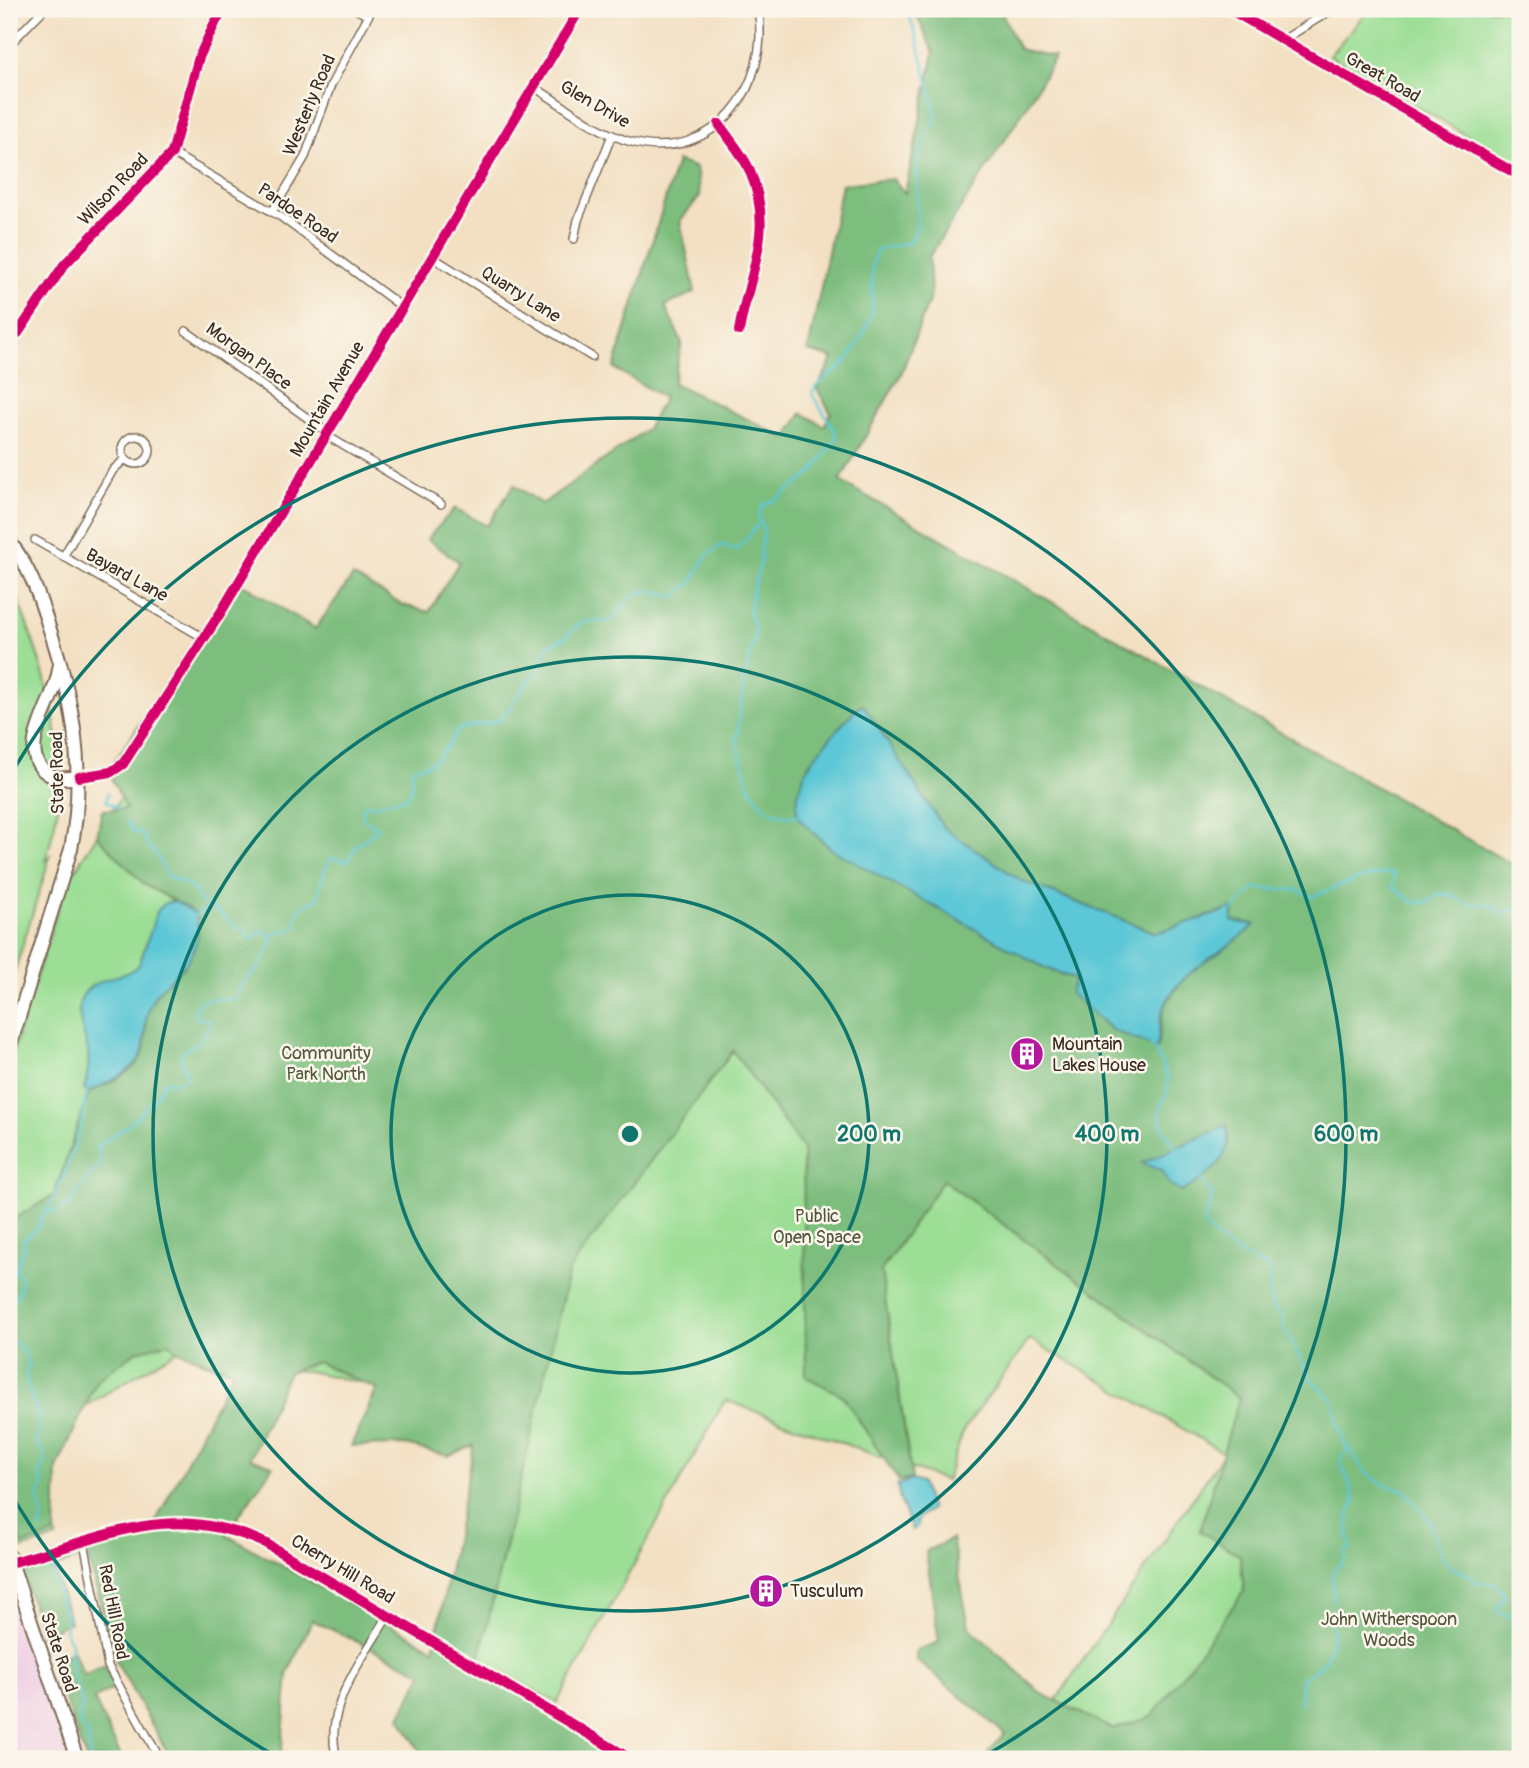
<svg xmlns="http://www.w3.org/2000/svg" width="1529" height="1768" font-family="Pangolin,sans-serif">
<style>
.built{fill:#f0d0e5}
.green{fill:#9cde95;stroke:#6c845a;stroke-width:2}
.forest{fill:#7dbd7e;stroke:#5c744e;stroke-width:2;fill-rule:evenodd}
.water{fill:#5cc7d6;stroke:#4c787a;stroke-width:2}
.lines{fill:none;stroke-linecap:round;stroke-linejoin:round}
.stream{stroke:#5cc7d6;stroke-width:2.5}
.minor-casing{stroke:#7b6a58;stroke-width:10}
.tertiary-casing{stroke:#7b6a58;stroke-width:13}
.trunk-casing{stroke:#7b6a58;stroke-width:16}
.minor{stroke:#fff;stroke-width:7}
.tertiary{stroke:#fff;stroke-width:10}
.trunk{stroke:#fff;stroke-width:12}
.cycleway-casing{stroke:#fbf7ec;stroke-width:15}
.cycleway{stroke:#d6006c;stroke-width:10}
.ring{fill:none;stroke:#0f766e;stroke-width:3.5}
.labels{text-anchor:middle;stroke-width:5;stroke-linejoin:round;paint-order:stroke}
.street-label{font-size:18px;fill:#3b2a1e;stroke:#fbf7ec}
.poi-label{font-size:18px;fill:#3b2a1e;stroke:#fbf7ec;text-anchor:start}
.park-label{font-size:18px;fill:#53573c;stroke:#fbf7ec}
.centre{fill:#0f766e;stroke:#fbf7ec;stroke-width:3.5}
.ring-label{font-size:21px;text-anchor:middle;font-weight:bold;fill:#0f766e;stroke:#fbf7ec;stroke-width:5;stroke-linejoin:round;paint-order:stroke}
</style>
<rect width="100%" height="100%" fill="#fbf7ec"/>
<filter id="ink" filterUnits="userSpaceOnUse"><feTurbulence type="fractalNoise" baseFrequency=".0143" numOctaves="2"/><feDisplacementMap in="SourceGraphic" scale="14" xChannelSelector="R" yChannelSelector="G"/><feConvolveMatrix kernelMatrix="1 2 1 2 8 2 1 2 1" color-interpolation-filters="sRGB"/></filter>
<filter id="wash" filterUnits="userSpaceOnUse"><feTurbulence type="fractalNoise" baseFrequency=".00686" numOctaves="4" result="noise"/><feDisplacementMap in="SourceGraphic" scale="28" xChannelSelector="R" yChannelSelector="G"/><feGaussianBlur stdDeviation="1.57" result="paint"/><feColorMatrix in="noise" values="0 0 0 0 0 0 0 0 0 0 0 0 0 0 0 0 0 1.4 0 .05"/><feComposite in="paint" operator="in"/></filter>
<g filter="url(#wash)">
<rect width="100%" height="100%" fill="#f3e0c3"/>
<path class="built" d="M9 1585 39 1669 41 1682 69 1759H9Z"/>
<g class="green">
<path d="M1369 9H1520V166L1329 56Z"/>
<path d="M9 578C37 647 64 720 59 796 58 817 51 839 46 860L50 856 47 867 9 989Z"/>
<path d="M250 587 261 597 372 661 1497 861 1516 1759H1016L1224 1453 1030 1339 964 1429 946 1481 725 1400 557 1703 436 1634 486 1435 420 1395 308 1371 220 1368 200 1361 183 1347 26 1442 51 1506 56 1538 21 1549 9 1532V1063L65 886 215 647Z"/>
</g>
<g class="forest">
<path d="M914 9H1000L1019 49 1055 57 1026 107 929 257 931 295 901 374 840 481 1520 869V1759H982L1005 1734 916 1659 917 1650 939 1642 926 1551 952 1539 969 1627 1042 1694 1113 1729 1152 1717 1244 1591 1240 1556 1200 1531 1239 1398 943 1180 881 1271 912 1479 899 1481 842 1395 806 1377 803 1149 733 1051 569 1270 477 1669 630 1759H424L400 1717 423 1673 312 1620 288 1673 281 1759H171L117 1663 85 1547 150 1533 233 1371 178 1351 169 1343 137 1351 97 1380 57 1468 55 1534 22 1545 9 1495V1222L54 1195 89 1092C105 1084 126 1077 137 1063 150 1049 143 1027 148 1009 154 991 171 980 184 967L189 909 145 885 97 836 102 810 126 809 108 771 236 580 315 629 353 576 403 605 429 612 459 562 427 539 455 508 487 526 514 485 542 504 647 429 664 398 614 368 677 161 696 168 700 196 680 221 695 292 665 306 682 343 673 383 786 438 802 413 824 426 831 413 817 389 833 358 808 351 842 184 893 179 905 193 934 53ZM863 705 944 828 1020 880 1156 933 1234 908 1232 921 1254 924 1245 934 1186 975 1164 1006 1157 1047 1112 1030 1101 1020 1075 979 1045 968 808 766 857 708ZM317 1362 377 1389 351 1446 405 1445 448 1456 474 1445 434 1649 226 1535 273 1466 250 1458 289 1372Z"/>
<path d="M80 1551 82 1557 54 1568 70 1622 42 1635 22 1572H25L31 1565Z"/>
<path d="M73 1651 84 1675 105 1665 115 1687 94 1699 122 1759H86L51 1661Z"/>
</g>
<g class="water">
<path d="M863 705 944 828 1020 880 1156 933 1234 908 1232 921 1255 925C1226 953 1183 967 1165 1005 1159 1016 1159 1035 1157 1048L1112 1030 1070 993 1075 979 1045 968 831 849 800 820C792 807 801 780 808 767 816 751 845 722 857 708Z"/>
<path d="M168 902H175L196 914C203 939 191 961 173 977 167 983 159 989 154 997 132 1037 165 1054 109 1082 101 1086 93 1092 84 1090 87 1078 90 1065 88 1052 85 1031 69 1005 89 988 103 976 125 978 139 965L157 912 162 905Z"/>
<path d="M1227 1125C1227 1131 1228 1136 1228 1142 1227 1164 1198 1183 1181 1192L1170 1185 1161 1170 1142 1163Z"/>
<path d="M912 1480 921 1483 931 1509 918 1518 917 1527 912 1530 900 1500 897 1485Z"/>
</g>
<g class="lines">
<g class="stream">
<path d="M108 793 106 801 118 808"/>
<path d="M800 815 788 816 773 812 763 806 748 784 737 742 744 679 756 633 749 612 753 589 761 561 760 548 764 535 759 516 763 505 775 500 811 474 837 438 834 429 812 394C818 381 830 377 840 368 852 356 863 336 869 321 878 298 866 272 877 250L910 242 917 229 918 154 937 118 917 38 907 9"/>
<path d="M127 822 134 832 141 833 150 849 155 852 167 876 188 885 197 893 199 900 222 914 237 929H244L251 940 261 931 271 935"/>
<path d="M1233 910 1254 888 1298 890 1312 897C1327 890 1379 869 1394 874L1393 887 1414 903 1430 901 1438 894C1456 892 1459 903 1471 904 1479 905 1487 904 1495 906L1499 914 1520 908"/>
<path d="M196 915 209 908"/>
<path d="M1151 1045C1165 1068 1177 1084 1159 1108L1162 1128 1177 1148"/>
<path d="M1200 1178 1213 1195 1203 1224C1222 1244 1242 1258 1269 1267L1272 1307 1284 1318 1283 1327 1311 1379 1331 1398 1336 1410 1337 1421 1345 1444 1368 1475 1385 1485 1404 1490 1428 1519 1443 1558 1451 1567 1470 1576 1477 1583 1493 1584 1502 1589 1505 1598 1498 1605 1499 1612 1519 1621 1520 1624"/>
<path d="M46 1213 59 1210 71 1204C77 1186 92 1178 101 1162L97 1147 131 1123 156 1097 164 1083 169 1081 177 1083 188 1076 181 1060 182 1052 201 1040 211 1025 209 1020 197 1018 194 1010C202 993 218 1001 233 999L238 995 240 986 258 969 271 944V935L295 928 298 910 318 898C319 889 326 864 331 858L346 861C352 857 352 853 356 847 362 838 372 836 378 828L364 819 362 809 367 804 375 806C397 794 414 811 412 769 418 765 421 767 428 764 441 759 451 741 458 729L501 720 541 664 549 645 564 638 581 622 612 621C633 593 638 583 674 597L692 582 707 555 722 545 737 550 761 521"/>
<path d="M9 1279C17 1269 24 1252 24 1239L36 1230 41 1223 40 1219C56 1203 78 1141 83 1116 85 1106 84 1099 88 1089"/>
<path d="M9 1303C19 1296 22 1288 20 1275L16 1272"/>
<path d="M9 1340C20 1342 29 1358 28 1369 27 1375 25 1375 26 1380 33 1408 45 1412 36 1443L44 1453 46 1461 39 1473 43 1487 38 1495 43 1518 40 1530"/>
<path d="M49 1563 67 1620 65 1632 71 1643V1666L83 1709 79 1716 80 1722 88 1736 90 1759"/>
<path d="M1335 1600 1332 1580 1334 1570 1344 1561 1346 1550 1351 1548C1347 1534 1346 1514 1355 1502L1345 1472 1340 1463 1348 1449"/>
<path d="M1300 1705 1302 1678C1325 1668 1334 1649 1332 1624"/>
</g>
</g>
</g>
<g filter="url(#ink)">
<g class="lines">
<g class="minor-casing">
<g id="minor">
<path d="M356 9 368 16"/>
<path d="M1283 40 1333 9"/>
<path d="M9 45 44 9"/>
<path d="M534 87C565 106 597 133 632 142 714 164 772 85 758 9"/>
<path d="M719 124C728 138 742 153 749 169 776 230 749 272 739 331"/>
<path d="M172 153 281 217 402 307"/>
<path d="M272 212 305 157 331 85 372 9"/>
<path d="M574 239 578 220 612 135"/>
<path d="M432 257 592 357"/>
<path d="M186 331 327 432 329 437 441 504"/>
<path d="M9 337 18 333 64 265 172 153 199 57 216 21 225 9"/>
<circle cx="136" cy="450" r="14"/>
<path d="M35 540 204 638"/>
<path d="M63 557 113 470 125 459"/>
<path d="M79 777 111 772 123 764 221 612 580 9"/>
<path d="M84 1542 108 1666 160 1759"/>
<path d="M337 1759C322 1707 363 1659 388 1616"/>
</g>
</g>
<g class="tertiary-casing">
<g id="tertiary">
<path d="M1229 9 1520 176"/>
<path d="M9 1563C106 1539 165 1499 265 1543L631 1759"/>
</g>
</g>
<g class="trunk-casing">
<g id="trunk">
<path d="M9 541C30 567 39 596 49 627 74 701 86 772 71 849L9 1049"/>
<path d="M59 668C57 700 17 745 43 770 54 780 65 779 79 777"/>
<path d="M9 1556 77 1759"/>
</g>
</g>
<use href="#minor" class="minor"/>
<use href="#tertiary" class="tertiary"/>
<use href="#trunk" class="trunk"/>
<g class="cycleway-casing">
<g id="cycleway">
<path d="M1229 9 1520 176"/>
<path d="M719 124C728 138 742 153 749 169 776 230 749 272 739 331"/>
<path d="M9 337 18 333 64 265 172 153 199 57 216 21 225 9"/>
<path d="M79 777 111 772 123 764 221 612 580 9"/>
<path d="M9 1563C106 1539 165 1499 265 1543L631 1759"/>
</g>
</g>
<use href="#cycleway" class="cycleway"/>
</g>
</g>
<g class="ring">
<circle cx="630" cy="1134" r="239"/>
<circle cx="630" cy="1134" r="477"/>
<path d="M277 1757A716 716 0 0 1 10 1492M10 776A716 716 0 1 1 983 1757"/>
</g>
<defs>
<g id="building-disc" transform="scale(1.75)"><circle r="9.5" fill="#b5179e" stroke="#fbf7ec"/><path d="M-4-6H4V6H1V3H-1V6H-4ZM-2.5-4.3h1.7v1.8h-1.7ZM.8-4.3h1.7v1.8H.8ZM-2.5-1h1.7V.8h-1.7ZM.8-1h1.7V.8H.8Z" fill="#fff"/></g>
</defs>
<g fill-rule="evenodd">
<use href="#building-disc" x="1027" y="1054"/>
<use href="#building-disc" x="766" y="1591"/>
</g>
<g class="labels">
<g class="street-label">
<text transform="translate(1383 77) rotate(30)" y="6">Great Road</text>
<text transform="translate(595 104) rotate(30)" y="6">Glen Drive</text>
<text transform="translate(309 105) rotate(-67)" y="6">Westerly Road</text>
<text transform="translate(113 189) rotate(-46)" y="6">Wilson Road</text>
<text transform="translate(298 213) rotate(34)" y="6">Pardoe Road</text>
<text transform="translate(521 294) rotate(32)" y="6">Quarry Lane</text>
<text transform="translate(249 356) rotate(36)" y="6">Morgan Place</text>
<text transform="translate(327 399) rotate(-60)" y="6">Mountain Avenue</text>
<text transform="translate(127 575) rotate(29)" y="6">Bayard Lane</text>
<text transform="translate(57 773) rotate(-91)" y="6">State Road</text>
<text transform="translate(343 1569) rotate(31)" y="6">Cherry Hill Road</text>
<text transform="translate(114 1612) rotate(79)" y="6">Red Hill Road</text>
<text transform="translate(59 1652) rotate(72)" y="6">State Road</text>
</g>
<g class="poi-label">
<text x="1052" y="1050">Mountain<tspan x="1052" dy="21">Lakes House</tspan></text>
<text x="790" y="1597">Tusculum</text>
</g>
<g class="park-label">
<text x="326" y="1059">Community<tspan x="326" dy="21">Park North</tspan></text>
<text x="817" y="1222">Public<tspan x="817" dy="21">Open Space</tspan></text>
<text x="1389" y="1625">John Witherspoon<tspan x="1389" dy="21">Woods</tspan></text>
</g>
</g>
<circle cx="630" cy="1134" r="10" class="centre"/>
<g class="ring-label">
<text x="869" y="1141">200 m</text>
<text x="1107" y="1141">400 m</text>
<text x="1346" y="1141">600 m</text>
</g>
<rect width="1529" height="1768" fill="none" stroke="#fbf7ec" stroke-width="35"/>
</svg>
